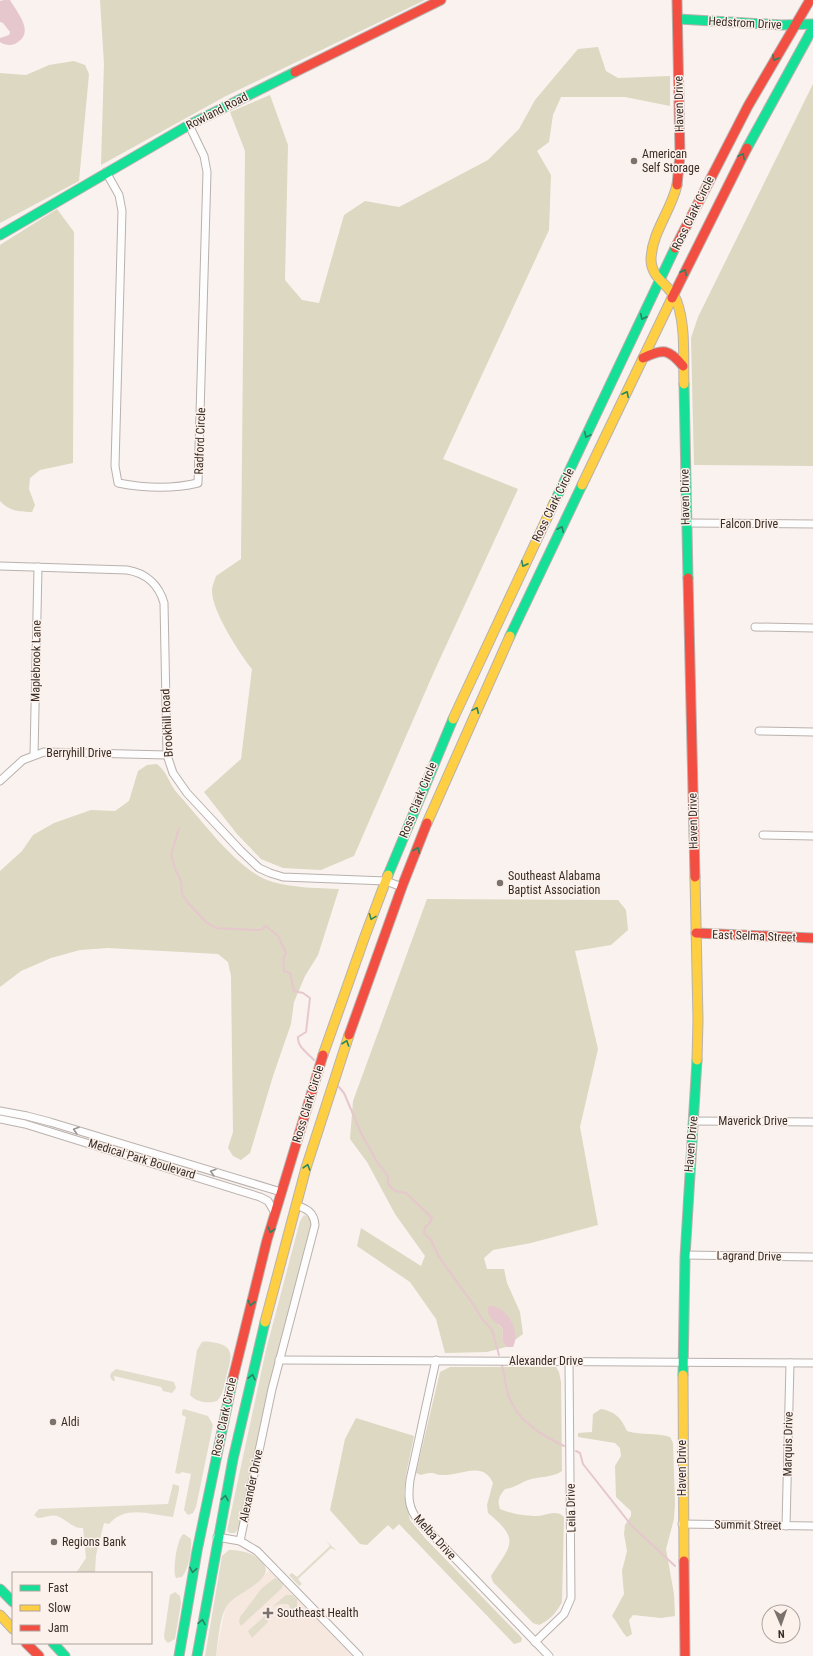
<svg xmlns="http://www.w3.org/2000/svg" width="813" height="1656" font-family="'Roboto Condensed',sans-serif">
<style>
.built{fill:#f6e7df}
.green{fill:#e1ddca}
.forest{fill:#dcd8c1}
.water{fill:#e7c7ce}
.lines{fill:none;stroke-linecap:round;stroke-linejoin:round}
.stream{stroke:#e7c7ce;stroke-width:2}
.street-casing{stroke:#b9b1ad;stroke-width:9}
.fast-casing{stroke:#b9b1ad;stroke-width:11}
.slow-casing{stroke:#b9b1ad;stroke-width:11}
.jam-casing{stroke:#b9b1ad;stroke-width:11}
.street{stroke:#fefdfd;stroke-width:7}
.fast{stroke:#16e098;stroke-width:9}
.slow{stroke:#ffcf43;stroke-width:9}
.jam{stroke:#f24e42;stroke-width:9}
.oneway{stroke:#278660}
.oneway2{stroke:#9b9592}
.poi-dot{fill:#7c726d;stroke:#fdf1eb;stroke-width:1.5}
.labels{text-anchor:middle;stroke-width:3;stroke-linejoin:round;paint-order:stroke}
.street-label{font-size:12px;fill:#382d27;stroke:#fdf1eb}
.poi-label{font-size:12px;fill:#382d27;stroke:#fdf1eb;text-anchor:start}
</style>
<rect width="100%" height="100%" fill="#f9f2ef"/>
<path class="built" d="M270 1570 352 1656H216L225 1609 231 1602Z"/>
<g class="green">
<path d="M304 1215 310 1217 312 1225 240 1526 235 1533H230L227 1531 266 1350 300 1221Z"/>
<path d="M202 1342C207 1341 211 1342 217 1343 238 1348 229 1363 226 1378 224 1386 223 1395 217 1401 208 1404 196 1402 190 1395L197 1350Z"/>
<path d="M116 1369 174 1382 176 1388 172 1393 163 1391 161 1387 114 1376 115 1381H113L110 1377 111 1373Z"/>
<path d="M184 1409 208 1416 213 1425 196 1507 193 1513 188 1515 184 1510 191 1474 182 1472 179 1474 175 1473 186 1417 182 1415V1411Z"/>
<path d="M173 1484 179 1486V1490L173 1517C151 1515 126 1504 109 1524L104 1523 96 1555 95 1573H76L86 1558 83 1528C73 1529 66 1519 57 1516 51 1514 44 1518 38 1518L34 1515 39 1509 168 1504Z"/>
<path d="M184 1534 191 1539C192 1550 189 1568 182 1577L176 1578C172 1572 177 1536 184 1534Z"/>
<path d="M326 1541 337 1551 331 1548 298 1579 302 1584 299 1586 289 1575 292 1573 297 1577 330 1546Z"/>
<path d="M229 1550C242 1550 265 1555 266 1571 260 1588 234 1593 225 1609 219 1622 218 1642 216 1656H205L222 1556Z"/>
<path d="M275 1578 279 1579 283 1583 282 1588 241 1626 239 1622 240 1617 262 1588Z"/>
<path d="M175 1592 180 1596 181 1603 175 1639 168 1643 165 1640 164 1636 170 1595Z"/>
<path d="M286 1595H292L297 1599V1612L292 1611 288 1604H279L272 1607Z"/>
<path d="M265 1616 268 1622 252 1638 248 1631Z"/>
</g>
<g class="forest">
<path d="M100 0H425L226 96 101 165 104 64Z"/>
<path d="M598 47 606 71 618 78 670 76V106L625 97H561L553 115 549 142 537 151 551 175 549 230 443 459 518 489 433 674 354 856 321 870 283 868 261 859 237 834 204 792 241 759 252 669C239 653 212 611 212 591 212 586 215 580 216 576L241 559 245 151 230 112 270 95 288 145 285 280 302 300 319 303 344 215 365 201 399 207 488 160 519 129 535 100 578 49Z"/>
<path d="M74 61 85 65 89 74 79 181 0 223V73L26 75 49 65Z"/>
<path d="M813 84V466L694 465 691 338 698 317Z"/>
<path d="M57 209 74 232 73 463 40 470 30 478 29 489 35 505 32 512C19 512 9 511 0 501V245Z"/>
<path d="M157 764C169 774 168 783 178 794 202 820 239 873 273 882 294 888 318 888 339 889L318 955 305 976 294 1002 291 1024 273 1076 250 1153 241 1160 233 1156 228 1148 233 1132 231 976 228 962 218 954 108 948 80 950 51 958 21 971 0 987V871L22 851 33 835 54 823 91 810 115 811 129 801 138 771 147 765Z"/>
<path d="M427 899 618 900 626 910 628 930 611 945 575 951 598 1049 580 1127 598 1225 531 1243 493 1250 484 1258 487 1269H504L507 1283 520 1312 523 1334 515 1340C512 1321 510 1318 496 1307L498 1325 503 1329 502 1340 506 1347 487 1352 445 1353 436 1319 410 1282 357 1246 361 1228 421 1266 425 1256 395 1214 367 1162 350 1139 353 1101Z"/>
<path d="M450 1367H556L559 1372 561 1382 562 1471C553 1478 539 1476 528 1480 518 1484 517 1487 505 1489 499 1496 497 1500 500 1509 509 1513 524 1516 534 1516 545 1517 555 1508 564 1517L562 1602C557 1612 550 1620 539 1625L533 1623 493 1582 491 1576C511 1545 521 1540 488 1513L487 1505 493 1483C483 1461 462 1475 445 1475 433 1476 437 1470 421 1475L416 1473 440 1372Z"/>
<path d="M601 1409C616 1412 621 1418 627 1431 642 1436 655 1432 670 1437L673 1443 675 1504 674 1519 666 1549 674 1594 675 1616 661 1618 633 1615 629 1620 632 1634 627 1637C621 1631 618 1623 612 1616L624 1594 622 1571 627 1551 624 1534 625 1525 631 1516V1511L616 1497 615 1466 621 1456 620 1448 615 1443 578 1437V1433L592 1432 593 1414Z"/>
<path d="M356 1418 414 1436 406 1475 404 1494 410 1520 425 1538 522 1638 521 1642 514 1644 399 1524 393 1530 388 1525 367 1545 360 1544 330 1510 345 1439Z"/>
</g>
<g class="water">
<path d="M4 0H10C18 14 36 33 15 44 10 46 4 45 0 42V38L9 35 10 32 3 23 0 22V1Z"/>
<path d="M490 1306C507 1306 521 1331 513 1347H506L502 1340 503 1329C496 1321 487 1320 488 1307Z"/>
</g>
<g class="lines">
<g class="stream">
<path d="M179 828 171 855 176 871 181 881 182 894 188 903 206 922 216 928 255 930H261L266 926 278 936 286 953 283 959 284 971 290 973 294 991 303 993 310 998 306 1032 298 1037C297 1047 308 1053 314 1060"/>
<path d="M339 1087 344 1093 361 1133 377 1162 388 1176V1184L395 1191 406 1193 432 1218 429 1224 425 1227 424 1233 431 1240 439 1257 473 1304 482 1319 492 1330 499 1355"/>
<path d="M502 1366C505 1375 505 1385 508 1394 516 1420 541 1435 564 1446"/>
<path d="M576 1451 580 1453 583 1464 632 1526 675 1566"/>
</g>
<g class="street-casing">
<g id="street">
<path d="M106 172 119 195 122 211 115 466 118 483C144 488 173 489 198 483L207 172 204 156 189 125"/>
<path d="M686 523 813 524"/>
<path d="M0 566 127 570C146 573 159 585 164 603L167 755 173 773 187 793 241 851 259 868 270 873 283 877 386 881 402 887"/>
<path d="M755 627 813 628"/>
<path d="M759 731 813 732"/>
<path d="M34 755 38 567"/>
<path d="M0 781 23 760 44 752 167 755"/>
<path d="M763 835 813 836"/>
<path d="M0 1111 27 1116 50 1122 281 1192"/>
<path d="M0 1119 25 1124 260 1197 268 1201 275 1213"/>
<path d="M693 1121 813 1122"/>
<path d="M685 1255 813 1257"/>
<path d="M279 1360 813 1363"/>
<path d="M436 1360 410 1480C408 1496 408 1508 418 1520L549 1656"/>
<path d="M682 1524 813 1526"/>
<path d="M786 1526 790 1363"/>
<path d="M217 1537 240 1541 257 1551 359 1656"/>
<path d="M240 1541 272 1389 315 1225C314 1212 307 1209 296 1205"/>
<path d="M535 1642 564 1614 571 1598 569 1361"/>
</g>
</g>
<g class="fast-casing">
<g id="fast">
<path d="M678 19 782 25 813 24"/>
<path d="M747 148 813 28"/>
<path d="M0 235 189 125 295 72"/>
<path d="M684 384 688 578"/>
<path d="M554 503 675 248"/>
<path d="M510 636 582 485"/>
<path d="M388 875 453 719"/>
<path d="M683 1375 685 1257 697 1060"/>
<path d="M0 1589 13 1602"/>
<path d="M53 1643 65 1656"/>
<path d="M179 1656 197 1551 233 1378"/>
<path d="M197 1656 233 1459 265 1322"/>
</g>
</g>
<g class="slow-casing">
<g id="slow">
<path d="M677 185C671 211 652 232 651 259 651 280 671 284 677 302 686 327 683 358 684 384"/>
<path d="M582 485 672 298"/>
<path d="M453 719 554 503"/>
<path d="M427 823 510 636"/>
<path d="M695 877 698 1020 697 1060"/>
<path d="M323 1055 365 936 388 875"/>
<path d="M265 1322 306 1168 349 1035"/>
<path d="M683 1375 684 1561"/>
<path d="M0 1615 13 1629"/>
</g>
</g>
<g class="jam-casing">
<g id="jam">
<path d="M295 72 441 0"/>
<path d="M677 185 680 155 677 0"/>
<path d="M675 248 748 106 810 0"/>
<path d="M672 298 747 148"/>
<path d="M643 358C663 348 669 349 683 366"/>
<path d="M688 578 695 877"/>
<path d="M696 933 813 938"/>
<path d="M349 1035 403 884 427 823"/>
<path d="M233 1378 267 1240 323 1055"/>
<path d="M684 1561 685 1656"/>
<path d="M26 1643 39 1656"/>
</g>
</g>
<use href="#street" class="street"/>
<use href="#fast" class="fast"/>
<use href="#slow" class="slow"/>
<use href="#jam" class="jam"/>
</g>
<defs><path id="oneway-chevron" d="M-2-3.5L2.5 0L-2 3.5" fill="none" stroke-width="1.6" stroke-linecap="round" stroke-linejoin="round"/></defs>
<g class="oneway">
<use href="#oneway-chevron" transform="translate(775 58) rotate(120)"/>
<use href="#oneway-chevron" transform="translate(742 156) rotate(-62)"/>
<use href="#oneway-chevron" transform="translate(684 272) rotate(-64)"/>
<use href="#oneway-chevron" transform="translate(643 317) rotate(116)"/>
<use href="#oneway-chevron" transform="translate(626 394) rotate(-64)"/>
<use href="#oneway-chevron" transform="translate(587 435) rotate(116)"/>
<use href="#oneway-chevron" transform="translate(561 529) rotate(-64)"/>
<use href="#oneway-chevron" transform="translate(524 564) rotate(116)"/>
<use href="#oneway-chevron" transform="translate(476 710) rotate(-66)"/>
<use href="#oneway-chevron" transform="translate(417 850) rotate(-68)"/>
<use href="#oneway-chevron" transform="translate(372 917) rotate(111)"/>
<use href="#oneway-chevron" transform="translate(346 1043) rotate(-71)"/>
<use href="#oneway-chevron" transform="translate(307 1167) rotate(-73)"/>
<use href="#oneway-chevron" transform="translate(271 1230) rotate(106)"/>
<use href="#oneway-chevron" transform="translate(251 1303) rotate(103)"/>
<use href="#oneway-chevron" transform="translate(252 1377) rotate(-77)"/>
<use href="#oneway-chevron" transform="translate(225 1498) rotate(-79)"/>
<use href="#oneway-chevron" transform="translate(193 1570) rotate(100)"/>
<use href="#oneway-chevron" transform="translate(202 1622) rotate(-81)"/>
</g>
<g class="oneway2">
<use href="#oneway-chevron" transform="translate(76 1130) rotate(-163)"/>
<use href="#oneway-chevron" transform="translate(213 1172) rotate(-163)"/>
</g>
<g class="poi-dot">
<circle cx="634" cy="161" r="4"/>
<circle cx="500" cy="883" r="4"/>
<circle cx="53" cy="1422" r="4"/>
<circle cx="54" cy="1542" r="4"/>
<path d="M266 1607h4v4h4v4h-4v4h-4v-4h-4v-4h4z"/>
</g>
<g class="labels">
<g class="street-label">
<text transform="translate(745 23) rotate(3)" y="4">Hedstrom Drive</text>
<text transform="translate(679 104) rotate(-91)" y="4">Haven Drive</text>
<text transform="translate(217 111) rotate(-27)" y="4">Rowland Road</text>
<text transform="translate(693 213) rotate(-64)" y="4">Ross Clark Circle</text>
<text transform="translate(200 441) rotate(-88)" y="4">Radford Circle</text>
<text transform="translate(685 497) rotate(-91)" y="4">Haven Drive</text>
<text transform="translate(553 505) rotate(-64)" y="4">Ross Clark Circle</text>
<text x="749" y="528">Falcon Drive</text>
<text transform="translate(36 661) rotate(-89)" y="4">Maplebrook Lane</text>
<text transform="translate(167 723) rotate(-93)" y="4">Brookhill Road</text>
<text x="79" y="757">Berryhill Drive</text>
<text transform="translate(418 800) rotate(-68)" y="4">Ross Clark Circle</text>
<text transform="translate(693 821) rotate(-91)" y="4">Haven Drive</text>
<text transform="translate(754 936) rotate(2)" y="4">East Selma Street</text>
<text transform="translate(308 1104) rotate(-73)" y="4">Ross Clark Circle</text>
<text x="753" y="1125">Maverick Drive</text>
<text transform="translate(691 1144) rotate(-85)" y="4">Haven Drive</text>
<text transform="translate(142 1159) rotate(17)" y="4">Medical Park Boulevard</text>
<text transform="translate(749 1256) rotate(1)" y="4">Lagrand Drive</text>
<text x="546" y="1365">Alexander Drive</text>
<text transform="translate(224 1417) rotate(-78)" y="4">Ross Clark Circle</text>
<text transform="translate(788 1444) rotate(-89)" y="4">Marquis Drive</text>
<text transform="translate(682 1468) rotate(-90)" y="4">Haven Drive</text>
<text transform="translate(251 1486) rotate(-78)" y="4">Alexander Drive</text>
<text transform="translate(571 1508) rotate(-91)" y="4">Leila Drive</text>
<text transform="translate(748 1525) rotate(1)" y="4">Summit Street</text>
<text transform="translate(435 1537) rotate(48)" y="4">Melba Drive</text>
</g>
<g class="poi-label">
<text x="642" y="158">American<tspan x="642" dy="14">Self Storage</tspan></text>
<text x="508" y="880">Southeast Alabama<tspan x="508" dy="14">Baptist Association</tspan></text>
<text x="61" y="1426">Aldi</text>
<text x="62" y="1546">Regions Bank</text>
<text x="277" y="1617">Southeast Health</text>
</g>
</g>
<rect x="12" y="1572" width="140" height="72" fill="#fdf1eb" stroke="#aea39d"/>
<rect x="20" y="1585" width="20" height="6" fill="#16e098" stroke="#aea39d"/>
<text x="48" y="1592" font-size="12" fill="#382d27">Fast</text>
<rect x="20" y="1605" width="20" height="6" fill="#ffcf43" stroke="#aea39d"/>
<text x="48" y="1612" font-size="12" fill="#382d27">Slow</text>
<rect x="20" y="1625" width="20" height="6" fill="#f24e42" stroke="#aea39d"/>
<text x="48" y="1632" font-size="12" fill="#382d27">Jam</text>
<g transform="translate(781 1624) rotate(178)"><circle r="19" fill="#fdf1eb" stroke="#aea39d"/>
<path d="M0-3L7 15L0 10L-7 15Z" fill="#7c726d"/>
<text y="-6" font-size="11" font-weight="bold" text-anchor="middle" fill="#382d27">N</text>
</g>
</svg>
